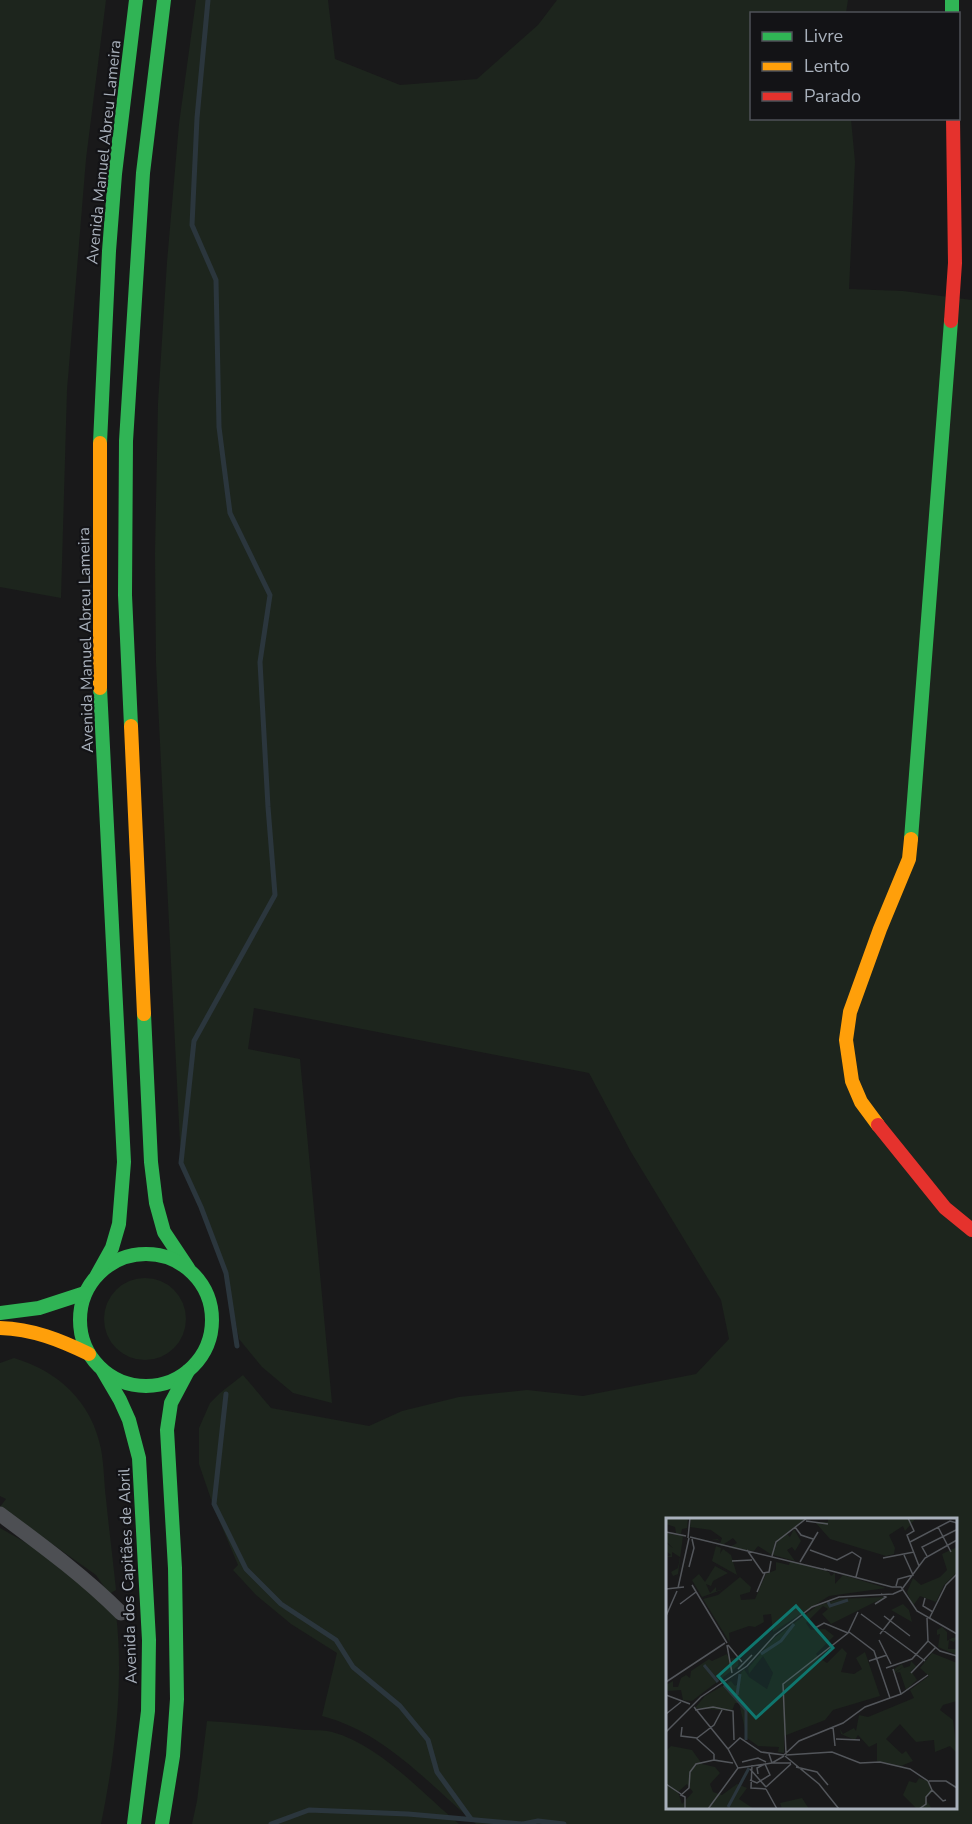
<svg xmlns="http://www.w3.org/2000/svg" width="972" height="1824" font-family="'Nunito Sans',sans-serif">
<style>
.green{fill:#1d251d;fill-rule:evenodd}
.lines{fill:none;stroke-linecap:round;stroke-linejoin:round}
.stream{stroke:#2b363d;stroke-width:5}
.street{stroke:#4d4f53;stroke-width:15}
.fast{stroke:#30b455;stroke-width:14}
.slow{stroke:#ff9f0a;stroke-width:14}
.jam{stroke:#e5322d;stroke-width:14}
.labels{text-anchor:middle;stroke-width:4.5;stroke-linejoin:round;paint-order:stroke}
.street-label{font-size:16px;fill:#a9b1bc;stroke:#131316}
.inset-river{fill:none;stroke:#2b363d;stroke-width:3}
.inset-road{fill:none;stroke:#53565b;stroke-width:1.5}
.view{fill:#0f766e;fill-opacity:0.15;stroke:#0f766e;stroke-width:3}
.inset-edge{fill:none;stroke:#a9b1bc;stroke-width:3}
</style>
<rect width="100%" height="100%" fill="#19191a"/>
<g class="green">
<path d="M0 0H106L86 159 67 390 61 598 0 587Z"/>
<path d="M196 0H328L335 59 400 85 477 79 538 25 557 0H848L846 13 752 14V118L851 119 855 162 849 289 903 291 972 300V1824H476C428 1783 384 1732 322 1716L337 1653 291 1624 256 1595 233 1570 238 1565 214 1508 199 1464V1428L210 1403 220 1393 243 1375 271 1408 369 1426 402 1411 459 1397 527 1390 583 1396 696 1374 729 1339 721 1300 631 1152 589 1073 254 1008 248 1049 300 1059 332 1403 293 1393 262 1367 239 1339 226 1273 201 1208 181 1163 156 663 155 554 158 403 167 262 179 124ZM668 1520H956V1808H668Z"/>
<circle cx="145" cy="1319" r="41"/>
<path d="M14 1358C58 1371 92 1402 101 1449 104 1465 104 1482 106 1499 109 1529 113 1560 116 1590L109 1594 96 1575 0 1507 6 1499 0 1496V1363Z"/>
<path d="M0 1528 39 1550 116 1613C124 1683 115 1755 101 1824H0Z"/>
<path d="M207 1721C237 1723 266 1726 295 1729 308 1731 320 1729 332 1732 380 1745 422 1793 459 1824H192L197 1801Z"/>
</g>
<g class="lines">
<g class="stream">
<path d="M208 0 197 118 192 225 216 280 219 427 230 513 270 595 260 662 268 807 275 895 194 1041 181 1163 201 1207 226 1273 237 1346"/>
<path d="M226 1394 214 1504 246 1569 281 1604 336 1640 353 1667 400 1706 428 1740 437 1772 471 1819"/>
<path d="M271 1824 309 1810 408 1814 522 1824"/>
<path d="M523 1824 538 1821 564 1824"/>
</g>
<path class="street" d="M0 1514C43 1546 84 1576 121 1613"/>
<g class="fast">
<path d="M952 0V14"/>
<path d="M100 443 109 251 115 174 136 0"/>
<path d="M131 726 125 595 126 441 143 173 164 0"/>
<path d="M911 839 951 321"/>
<path d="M144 1014 151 1162 156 1203 164 1232 188 1268"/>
<circle cx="146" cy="1320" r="66"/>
<path d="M97 1275 112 1248 119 1224 124 1162 100 688"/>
<path d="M0 1313 39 1308 85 1293"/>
<path d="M103 1371 120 1400 129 1420 139 1458 149 1640 148 1711 134 1824"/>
<path d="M162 1824 173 1756 177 1699 175 1568 167 1430 171 1403 188 1371"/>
</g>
<g class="slow">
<path d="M100 443V688"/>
<path d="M131 726 144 1014"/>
<path d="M878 1125 861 1102 852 1081 846 1040 850 1012 880 929 909 859 911 839"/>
<path d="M0 1328C33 1329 60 1340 89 1354"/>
</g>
<g class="jam">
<path d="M951 321 955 263 953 118"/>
<path d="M878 1125 945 1208 972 1230"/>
</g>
</g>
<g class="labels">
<g class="street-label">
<text transform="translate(103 152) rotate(-84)" y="6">Avenida Manuel Abreu Lameira</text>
<text transform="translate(85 640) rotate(-91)" y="6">Avenida Manuel Abreu Lameira</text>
<text transform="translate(127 1576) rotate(-92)" y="6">Avenida dos Capitães de Abril</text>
</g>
</g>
<g transform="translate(666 1518)">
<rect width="291" height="291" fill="#19191a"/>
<path d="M0 0H22L21 10 16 11 15 16 10 15 9 9 0 6ZM25 0H140L109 24 106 37 92 28 88 33 62 30 71 25 67 20 55 28 52 22 45 21H52L54 26 56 20 45 12 24 9ZM162 0H250L239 13 237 8 223 17 229 30 228 36 220 38 164 21 149 4H162ZM128 11 135 23 129 33 126 29 121 32 129 43 107 37 111 24 121 16 124 19ZM0 15 17 18 12 56 7 58 5 54 12 50 14 39 6 34V39H0L5 37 0 33V25L7 30 0 23ZM50 28 55 30 54 36 57 31 65 37 71 57 46 43ZM291 29V54L278 67 270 84 254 78 247 88 241 74 247 60 255 67 274 59 281 52 276 36ZM124 43 163 54 165 58 169 55V66L177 57 220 70 163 78 107 114 105 96 97 97 98 104 89 109 83 108 63 115 64 125 37 81 52 77 74 59 85 69 84 74 74 77 75 82 89 81 100 56 110 52V44L123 47ZM49 48 62 55 47 63 45 68 40 66 44 75 50 69V73L58 71 36 79 26 62 33 56 39 64ZM219 79 165 106 156 96 162 91 157 88 140 105 145 112 159 111 168 118 150 136 155 141 161 145 176 130 181 135 175 154 188 156 196 151 190 140 199 134 214 178 167 192 159 202 118 218V235L112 234 113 229 92 228 81 220 73 185H69L66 193 29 190 39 178 65 163 69 168 72 166V159L78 151 83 159 101 171 107 155 97 138 83 156 82 150 108 120 151 88 173 81ZM237 86 243 92 246 104 225 92ZM276 109 281 114V123L286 120 291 119 288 124 283 122 282 131H291V137L272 129 274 116 271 117V112ZM266 135 291 145V183L277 187 274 192 287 202 291 235 284 228 269 234 268 222 250 224 234 206 220 221 236 236 240 233 247 243 235 248 211 243V225L203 229 192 217 189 222 175 216 174 211 177 216 188 210 190 213 193 197 202 199 248 180 244 172 263 158 254 150ZM61 136 66 146 65 140 73 141 72 148 26 183 17 182 15 172 2 173 0 167 7 163V169H12L15 160 20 157 24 160 25 153 43 141 46 143ZM245 143 251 149 245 153 251 162 240 172 234 154 229 155 237 149 229 154 228 151 236 146 238 150 244 148ZM5 228 26 232 36 246 49 249 54 255 44 266 47 274 56 277 71 266 81 270 73 281 88 291H0V233ZM21 266 27 274 16 286 12 274ZM253 260 262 263 266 275 259 280 266 291H251L237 277 243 263 250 265ZM136 280 143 291H116L114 285Z" fill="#1d251d" fill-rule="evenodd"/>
<path class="inset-river" d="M162 84 164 88 182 82M95 136 115 123 128 106M38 147 52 164M58 167 80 192V222M71 177 74 156M62 289 83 250"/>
<path class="inset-road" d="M242 0 248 13 241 17 253 48M140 3 162 6M129 9 135 17 147 21M272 9 285 34M0 14 20 18M24 19 160 52M22 20 24 0M244 24 284 3 291 5M81 32 97 55 103 54 105 43M144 32 171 42 186 34 195 40 190 59M106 38 110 24 141 0M261 38 256 29 290 12M217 40 248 34M66 43 86 42M134 44 152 14M23 49 28 30 26 21M158 51 226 69M26 67 61 125M230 68 232 61 247 57 238 37M226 69H235L251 93 291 116M12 70 23 20M0 71 18 69M236 71 259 40 291 22M91 74 99 55M259 80 257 88 267 94M14 86 30 74M209 86 220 79 215 76M195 96 259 143M0 98 11 73M218 98 244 118M261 100 262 123 274 133 291 138M263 101 280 67 291 56M149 110 158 105 182 115M183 114 208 133 224 180M214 116 228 98M213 122 225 146M61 127 66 155M62 127 76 144M203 143 221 137M220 150 246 141 262 123M72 151 86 137M227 151 235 176M245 155 270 129M0 164 59 125M0 177 24 186M28 189 62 231 72 250M29 192 47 189 67 193 68 222M0 196 15 184M16 209 15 218 31 220 48 207 56 192M167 209 169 228M0 214 35 179 81 148 109 117 146 89 173 79 227 76 236 72M30 220 48 236M170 221 194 222M62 231 74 220 95 234 118 237M48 236V242L67 245M103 236 106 245H125M120 236 117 166 182 115 192 94M118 237 133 223 177 205 199 189 235 176 262 157M120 237 166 234 194 245 214 244 244 251 262 263 266 272 260 279V286L253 291M119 238 153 266 173 291M76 244 92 240 100 244M86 247 85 270 100 271M130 249 151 254 162 267M72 250 106 245 118 238M84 251 100 269M84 262 91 265 104 257 99 246 91 250 92 256M263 263H280L291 270M0 266 15 276M100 269 125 246M100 271 111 291M266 272 277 283 280 282M19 291V279L15 277 23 270 24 254 30 246 48 242M42 291 72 250"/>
<path class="view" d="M130 88 167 130 90 200 52 158Z"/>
<rect width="291" height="291" class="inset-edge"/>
</g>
<rect x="750" y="12" width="210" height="108" fill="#131316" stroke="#4f5258" stroke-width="1.5"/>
<rect x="762" y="32" width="30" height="9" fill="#30b455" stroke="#4f5258" stroke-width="1.5"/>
<text x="804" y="42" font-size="18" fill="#a9b1bc">Livre</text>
<rect x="762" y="62" width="30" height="9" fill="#ff9f0a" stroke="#4f5258" stroke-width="1.5"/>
<text x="804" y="72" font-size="18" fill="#a9b1bc">Lento</text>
<rect x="762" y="92" width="30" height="9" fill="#e5322d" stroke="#4f5258" stroke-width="1.5"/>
<text x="804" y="102" font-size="18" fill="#a9b1bc">Parado</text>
</svg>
